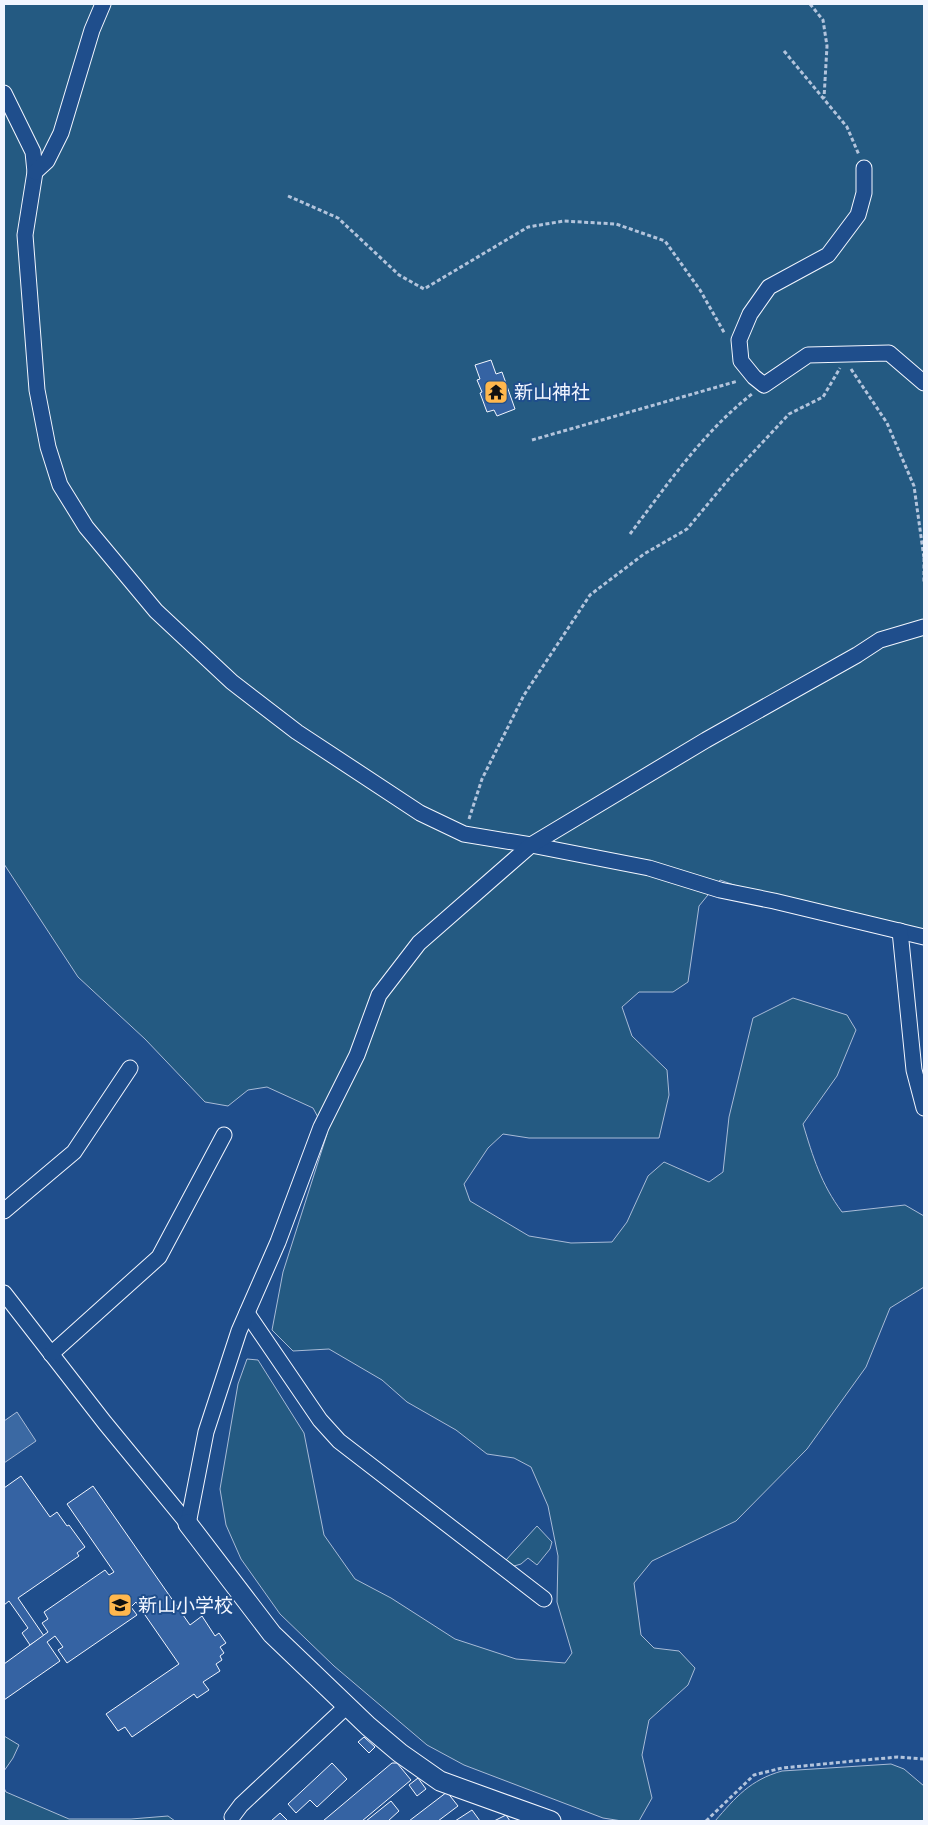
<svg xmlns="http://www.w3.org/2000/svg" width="928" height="1825" font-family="Commissioner,'Noto Sans JP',sans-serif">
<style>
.green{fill:#245a82;stroke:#a8bbd7}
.water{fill:#3b69a3;stroke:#a8bbd7}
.building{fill:#3563a3;stroke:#f2f6ff}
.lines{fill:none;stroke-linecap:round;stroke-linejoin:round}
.minor-casing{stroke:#f2f6ff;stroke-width:17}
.tertiary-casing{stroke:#f2f6ff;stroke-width:21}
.path{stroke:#b3c4dc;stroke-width:3;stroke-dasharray:4 2.5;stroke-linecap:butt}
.minor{stroke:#1f4e8c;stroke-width:15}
.tertiary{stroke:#1f4e8c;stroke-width:19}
.labels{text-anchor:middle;stroke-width:4;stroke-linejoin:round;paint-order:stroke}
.poi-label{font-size:19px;fill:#f2f6ff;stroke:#1f4e8c;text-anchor:start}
</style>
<rect width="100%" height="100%" fill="#1f4e8c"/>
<g class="green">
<path d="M4 4H924V930L751 891 720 880 699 906 688 982 673 992H639L622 1007 632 1036 667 1070 669 1095 659 1138H529L503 1134 488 1148 464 1184 470 1201 529 1236 571 1243 612 1242 627 1222 648 1176 664 1162 709 1182 723 1172 729 1117 753 1018 793 998 847 1015 856 1030 837 1076 803 1124C813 1157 821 1184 842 1212L905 1205 924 1216V1287L890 1308 866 1367 807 1449 736 1521 652 1561 634 1583 641 1635 654 1648 679 1651 695 1668 688 1685 649 1720 642 1755 652 1798 639 1821H622L603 1818 464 1765 427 1745 334 1666 280 1614 241 1559 226 1525 220 1489 238 1384 247 1359 258 1360 304 1433 324 1535 355 1579 391 1598 455 1639 516 1659 565 1663 572 1653 557 1602 558 1556 548 1506 531 1467 514 1458 487 1454 456 1430 407 1402 382 1380 329 1349 293 1351 272 1330 283 1272 327 1134 313 1108 267 1087 248 1090 228 1106 205 1102 145 1039 78 977 4 864Z"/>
<path d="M537 1526 552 1542 550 1549 537 1565 528 1558 521 1564 514 1566 506 1560Z"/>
<path d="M4 1736 19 1745 13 1758 4 1771Z"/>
<path d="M891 1764 904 1769 924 1786V1821H715C736 1797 750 1780 782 1771Z"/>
<path d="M4 1788 6 1792 69 1819H131L168 1816 175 1821H4Z"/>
</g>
<path class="water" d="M17 1412 36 1441 4 1463V1421Z"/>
<g class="building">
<path d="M491 360 496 374 502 372 515 409 497 416 494 410 487 412 480 393 482 392 477 380 480 379 475 365Z"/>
<path d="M21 1476 50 1517 57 1512 67 1526 69 1525 85 1547 77 1553 79 1556 18 1598 44 1636 30 1645 22 1633 28 1628 9 1601 4 1605V1488Z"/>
<path d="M93 1486 190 1625 202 1616 215 1636 219 1633 226 1643 220 1647 224 1653 220 1656 222 1660 216 1664 220 1671 203 1682 209 1690 197 1698 194 1694 132 1737 125 1727 118 1731 106 1714 179 1664 136 1602 131 1607 137 1615 67 1663 58 1650 63 1647 55 1636 47 1642 60 1661 4 1700V1664L48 1632 42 1623 48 1619 44 1612 105 1570 109 1575 114 1572 67 1504Z"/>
<path d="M364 1737 375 1747 369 1753 358 1742Z"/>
<path d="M332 1763 347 1779 317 1807 310 1800 296 1813 288 1804Z"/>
<path d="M392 1763H397L411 1780 362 1821H323Z"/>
<path d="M418 1778 426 1789 417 1796 409 1785Z"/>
<path d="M447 1792 458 1806 438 1821H409Z"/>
<path d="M391 1801 399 1811 388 1821H366Z"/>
<path d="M472 1810 480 1821H455Z"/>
<path d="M280 1813 288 1821H271Z"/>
<path d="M506 1815 510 1821H494Z"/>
</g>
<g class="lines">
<g class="minor-casing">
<g id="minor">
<path d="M4 93 33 152 35 172 25 235 37 390 48 447 60 485 86 527 156 611 232 682 297 732 420 813 464 834 531 845 649 868 720 890 774 901 924 937"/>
<path d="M864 168V193L858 215 828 255 769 287 750 314 739 340 741 361 754 377 764 385 808 355 889 353 924 383"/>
<path d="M35 172 47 161 61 133 92 30 103 4"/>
<path d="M900 931 914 1070 924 1108"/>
<path d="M4 1211 74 1152 130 1068"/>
<path d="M4 1293 105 1423 188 1524"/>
<path d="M247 1313 320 1420 339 1441 544 1599"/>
<path d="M51 1354 159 1257 224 1135"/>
<path d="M188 1524 206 1432 239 1331 278 1242 321 1127 357 1055 379 995 419 943 531 845 706 740 857 655 880 640 924 627"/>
<path d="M232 1817 241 1805 348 1705"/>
</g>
</g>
<g class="tertiary-casing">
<path id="tertiary" d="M188 1524 272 1634 368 1726 400 1753 440 1781 551 1821"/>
</g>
<g class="path">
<path d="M810 4 823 20 827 46 824 98"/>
<path d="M784 51 847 127 859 155"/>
<path d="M288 196 338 218 399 275 424 289 528 227 564 221 616 224 665 241 700 290 725 334"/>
<path d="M851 369 887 423 914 486 924 558"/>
<path d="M532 440 738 381"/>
<path d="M630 534C667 485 703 432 752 394"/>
<path d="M924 558V583"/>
<path d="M469 819 482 779 524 695 590 595 644 554 687 529 732 475 789 414 823 397 840 368"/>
<path d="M706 1821 754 1775 782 1768 854 1761 898 1757 924 1759"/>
</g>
<use href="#minor" class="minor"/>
<use href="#tertiary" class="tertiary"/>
</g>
<defs>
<g id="temple-square" transform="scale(1.25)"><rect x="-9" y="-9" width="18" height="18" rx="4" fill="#ffb74d" stroke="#1f4e8c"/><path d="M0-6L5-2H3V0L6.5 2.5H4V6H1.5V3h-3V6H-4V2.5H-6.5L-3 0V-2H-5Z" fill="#111"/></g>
<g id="school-square" transform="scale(1.25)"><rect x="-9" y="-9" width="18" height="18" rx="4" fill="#ffb74d" stroke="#1f4e8c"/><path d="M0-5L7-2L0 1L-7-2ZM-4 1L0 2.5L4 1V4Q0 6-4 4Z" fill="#111"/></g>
</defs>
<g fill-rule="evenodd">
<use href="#temple-square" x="496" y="392"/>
<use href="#school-square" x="120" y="1605"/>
</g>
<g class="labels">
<g class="poi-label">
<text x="514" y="399">新山神社</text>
<text x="138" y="1612">新山小学校</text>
</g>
</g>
<rect width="928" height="1825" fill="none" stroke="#f2f6ff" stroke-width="10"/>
</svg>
